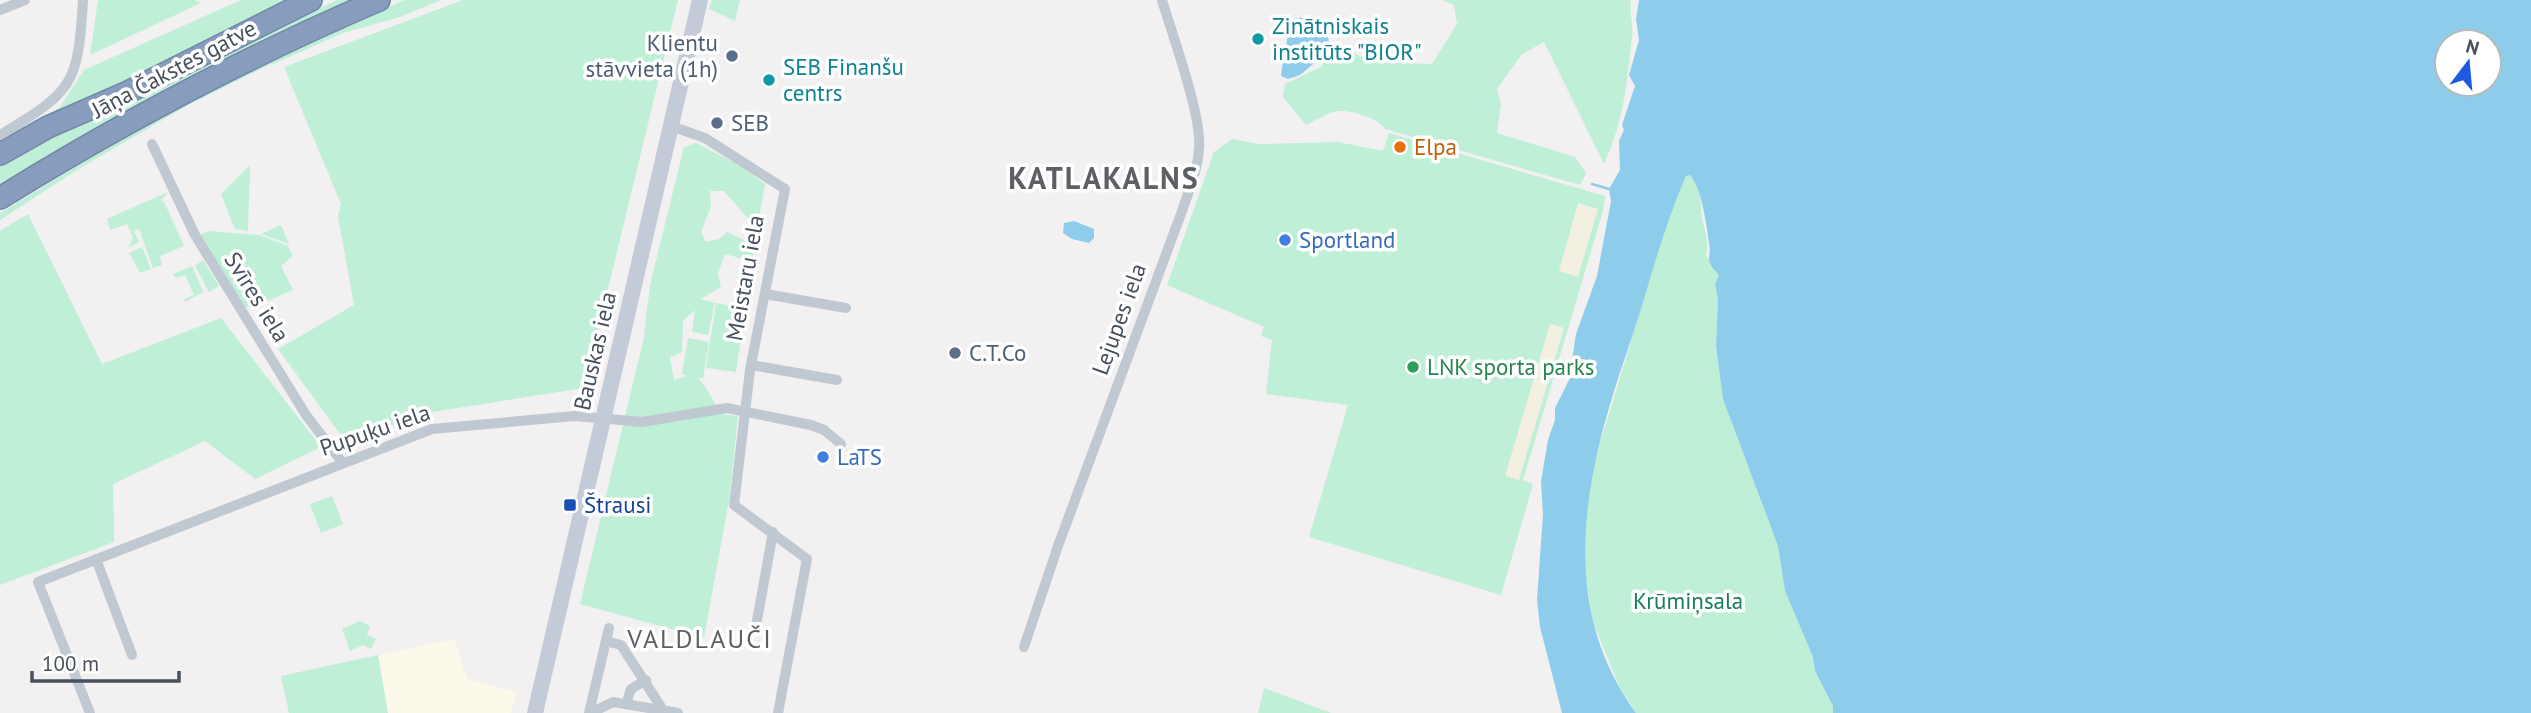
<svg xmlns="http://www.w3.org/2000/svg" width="2531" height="713" font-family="'PT Sans',sans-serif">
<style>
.commercial{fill:#fcf9ea}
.green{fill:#bfefd7}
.sand{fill:#f3efe1}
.water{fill:#8dcceb;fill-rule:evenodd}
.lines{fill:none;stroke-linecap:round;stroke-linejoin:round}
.stream{stroke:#8dcceb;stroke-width:2.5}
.highway-casing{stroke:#7387a9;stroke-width:24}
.street{stroke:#c0c8d1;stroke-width:10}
.secondary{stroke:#c3cad8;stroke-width:16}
.highway{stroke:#889cbd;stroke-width:21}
.culture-dot{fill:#0f9aa8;stroke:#fff;stroke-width:2.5}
.service-dot{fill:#5c6f8a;stroke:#fff;stroke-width:2.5}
.food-dot{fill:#e8710a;stroke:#fff;stroke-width:2.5}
.shop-dot{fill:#3f7fe0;stroke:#fff;stroke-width:2.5}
.leisure-dot{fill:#2e9e5b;stroke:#fff;stroke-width:2.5}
.transit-dot{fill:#1a4fb4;stroke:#fff;stroke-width:2.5}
.labels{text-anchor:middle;stroke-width:7;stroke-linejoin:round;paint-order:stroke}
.culture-label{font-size:23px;fill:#0d838f;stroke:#fff;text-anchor:start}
.service-label{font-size:23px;fill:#4e5e75;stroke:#fff;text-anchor:start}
.street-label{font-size:23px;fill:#48505d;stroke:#fff}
.food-label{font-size:23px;fill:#c56008;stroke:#fff;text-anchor:start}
.shop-label{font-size:23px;fill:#366cbe;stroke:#fff;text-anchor:start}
.leisure-label{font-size:23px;fill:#27864d;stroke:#fff;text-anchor:start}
.transit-label{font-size:23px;fill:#164399;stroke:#fff;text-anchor:start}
.park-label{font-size:23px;fill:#197e57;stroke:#fff}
.quarter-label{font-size:26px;letter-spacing:2px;fill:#5c5f64;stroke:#fff}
.district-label{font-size:30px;font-weight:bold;letter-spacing:2px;fill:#5c5f64;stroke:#fff}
</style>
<rect width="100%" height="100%" fill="#f2f0f0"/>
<path class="commercial" d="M454 639 467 679 516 692 511 713H388L378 655Z"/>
<g class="green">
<path d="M98 0H194L201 3 90 55Z"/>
<path d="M241 0H293L0 144 60 107 84 70Z"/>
<path d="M337 0H358L174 87 0 184V161L224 52Z"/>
<path d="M404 0H441L400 17 343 33 271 65 269 61Z"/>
<path d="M463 0H678L584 388 426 413 346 442 278 349 354 305 338 216 341 204 284 67Z"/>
<path d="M712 0H740L735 21 709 9Z"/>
<path d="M1441 0H1631C1629 13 1634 25 1632 38 1626 87 1625 117 1604 164L1544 42 1522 54 1497 89 1501 104 1497 133 1575 157 1586 173 1580 185 1385 129C1379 118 1351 110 1338 111 1328 112 1315 121 1306 125L1283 97 1285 84 1321 67 1333 44 1373 62 1432 64 1457 24 1454 5Z"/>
<path d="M267 62 269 65 188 105 77 170 0 220V213L163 113Z"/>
<path d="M1389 133 1605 196 1603 211 1523 480 1533 484 1501 595 1309 537 1348 405 1266 394 1272 340 1261 336 1264 327 1167 285 1214 152 1232 139 1260 144 1338 142 1383 151Z"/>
<path d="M696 143 743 167 765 184 757 229 724 191H710L711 206 701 232 706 242 719 239 727 232 750 243 755 262 725 254 718 274 721 287 701 299 715 303 708 335 692 332 695 310 683 321 682 352 670 357 674 380 686 376 682 374 688 338 709 342 703 378H698C707 387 714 402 720 414L738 416 729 500 704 638 580 604 644 337 650 285 684 147Z"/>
<path d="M250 165 248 231 235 229 221 194Z"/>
<path d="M1690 175C1702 189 1700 201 1702 217 1704 231 1710 240 1706 255L1719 275 1715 284 1718 299 1716 346 1723 399 1778 546 1785 591 1813 657 1815 671 1833 706V713H1636L1620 688 1593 622 1584 567 1583 531 1591 473 1669 216 1686 176Z"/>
<path d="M168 192 162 200 157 198 164 202 184 246 160 256 162 265 153 268 139 229 134 231 139 242 128 248 133 238 127 224 110 230 107 219Z"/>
<path d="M28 214 102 364 221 318 321 447 255 479 205 441 113 484 114 542 0 585V231Z"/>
<path d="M281 225 289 244 261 234Z"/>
<path d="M208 231 259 235 288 246 293 256 281 266 293 290 252 308 245 307 198 236Z"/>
<path d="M142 247 151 269 140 273 129 253Z"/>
<path d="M203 260 219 286 209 292 195 266Z"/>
<path d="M192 266 203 292 185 302 184 299 194 295 185 275 176 278 173 274Z"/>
<path d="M716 303 745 308 736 372 706 368Z"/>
<path d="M332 496 343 524 321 533 310 504Z"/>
<path d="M360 621 370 626 367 635 376 639 371 649 363 645 350 651 342 629Z"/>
<path d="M378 655 388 713H289L281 676Z"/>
<path d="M1264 688 1331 713H1258Z"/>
</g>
<g class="sand">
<path d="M1578 203 1598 209 1578 277 1559 271Z"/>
<path d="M1550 324 1564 328 1519 480 1505 476Z"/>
</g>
<g class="water">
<path d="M1639 0H2531V713H1833V706L1815 671 1813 657 1785 591 1778 546 1723 399 1716 346 1718 300 1715 284 1719 275C1703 258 1712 260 1709 242 1706 223 1702 189 1690 175L1686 176C1663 228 1650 283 1632 337 1589 461 1551 596 1636 713H1562L1540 627 1537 600 1543 514 1541 481 1548 440 1555 420V408L1569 380 1576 334 1597 276 1611 201 1609 189 1620 170 1619 141 1624 130 1622 125 1635 86 1629 75 1639 40 1636 19ZM2447 42H2489V84H2447Z"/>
<path d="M1306 17 1328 36 1330 50 1300 75 1288 79 1281 76 1282 68 1291 19Z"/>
<path d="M1074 221 1094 229V238L1089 243 1072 239 1063 233 1064 223Z"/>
</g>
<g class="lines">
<path class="stream" d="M1592 184 1609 189"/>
<g class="highway-casing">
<g id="highway">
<path d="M0 154 48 127 128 92 311 0"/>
<path d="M0 198C121 123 248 56 379 0"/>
</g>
</g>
<g class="street">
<path d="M0 10 25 0"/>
<path d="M671 126 705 138 785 189 750 370 734 505 807 559 778 713"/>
<path d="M0 135C73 91 78 86 83 0"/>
<path d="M152 144 195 235 306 415 342 462"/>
<path d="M765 294 846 308"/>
<path d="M751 365 837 380"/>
<path d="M96 559 132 655"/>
<path d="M756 626 773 532"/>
<path d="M606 641 621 645 663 710"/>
<path d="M1024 647 1058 546 1182 211C1189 190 1198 170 1199 148 1202 116 1172 34 1162 0"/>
<path d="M626 704 631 689 646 680"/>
<path d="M90 713 38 582 432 429 575 416 642 422 727 408 811 425 824 430 841 444"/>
<path d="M589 713 609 628"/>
<path d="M591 713 613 702 678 713"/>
</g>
<path class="secondary" d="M535 713 700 0"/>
<use href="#highway" class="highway"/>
</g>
<g class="culture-dot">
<circle cx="1258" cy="39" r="7"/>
<circle cx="769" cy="80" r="7"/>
</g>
<g class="service-dot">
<circle cx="732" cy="56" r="7"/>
<circle cx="717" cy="123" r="7"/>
<circle cx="955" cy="353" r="7"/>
</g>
<circle class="food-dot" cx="1400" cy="147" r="7"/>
<g class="shop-dot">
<circle cx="1285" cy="240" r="7"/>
<circle cx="823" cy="457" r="7"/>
</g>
<circle class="leisure-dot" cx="1413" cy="367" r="7"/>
<rect class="transit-dot" x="563" y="498" width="14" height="14" rx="3.5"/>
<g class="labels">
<g class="culture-label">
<text x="1272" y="34">Zinātniskais<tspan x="1272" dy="26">institūts "BIOR"</tspan></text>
<text x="783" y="75">SEB Finanšu<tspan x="783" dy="26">centrs</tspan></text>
</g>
<g class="service-label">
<text x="718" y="51" text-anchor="end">Klientu<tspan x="718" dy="26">stāvvieta (1h)</tspan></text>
<text x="731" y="131">SEB</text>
<text x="969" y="361">C.T.Co</text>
</g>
<g class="street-label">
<text transform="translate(174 69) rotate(-28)" y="8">Jāņa Čakstes gatve</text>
<text transform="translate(745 278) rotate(-80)" y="8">Meistaru iela</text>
<text transform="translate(257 297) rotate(58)" y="8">Svīres iela</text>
<text transform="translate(1119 319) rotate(-70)" y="8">Lejupes iela</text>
<text transform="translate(595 351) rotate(-77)" y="8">Bauskas iela</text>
<text transform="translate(375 430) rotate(-19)" y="8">Pupuķu iela</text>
</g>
<g class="food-label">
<text x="1414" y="155">Elpa</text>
</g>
<g class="shop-label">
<text x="1299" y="248">Sportland</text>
<text x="837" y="465">LaTS</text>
</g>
<g class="leisure-label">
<text x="1427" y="375">LNK sporta parks</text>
</g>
<g class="transit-label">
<text x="584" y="513">Štrausi</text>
</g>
<g class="park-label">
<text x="1688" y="609">Krūmiņsala</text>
</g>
<g class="quarter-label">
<text x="700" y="648">VALDLAUČI</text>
</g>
<g class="district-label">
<text x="1104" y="189">KATLAKALNS</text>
</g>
</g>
<g transform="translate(2468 63) rotate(16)"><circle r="33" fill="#ffffff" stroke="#b6b9be" stroke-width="2"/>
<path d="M0-5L12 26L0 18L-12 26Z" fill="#1c5adf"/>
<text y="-10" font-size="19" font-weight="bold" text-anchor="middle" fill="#48505d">N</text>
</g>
<path d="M32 671v10h147v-10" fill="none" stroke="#48505d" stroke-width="3.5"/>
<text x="42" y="671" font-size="21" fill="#48505d" stroke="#ffffff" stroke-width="5" paint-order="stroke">100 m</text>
</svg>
